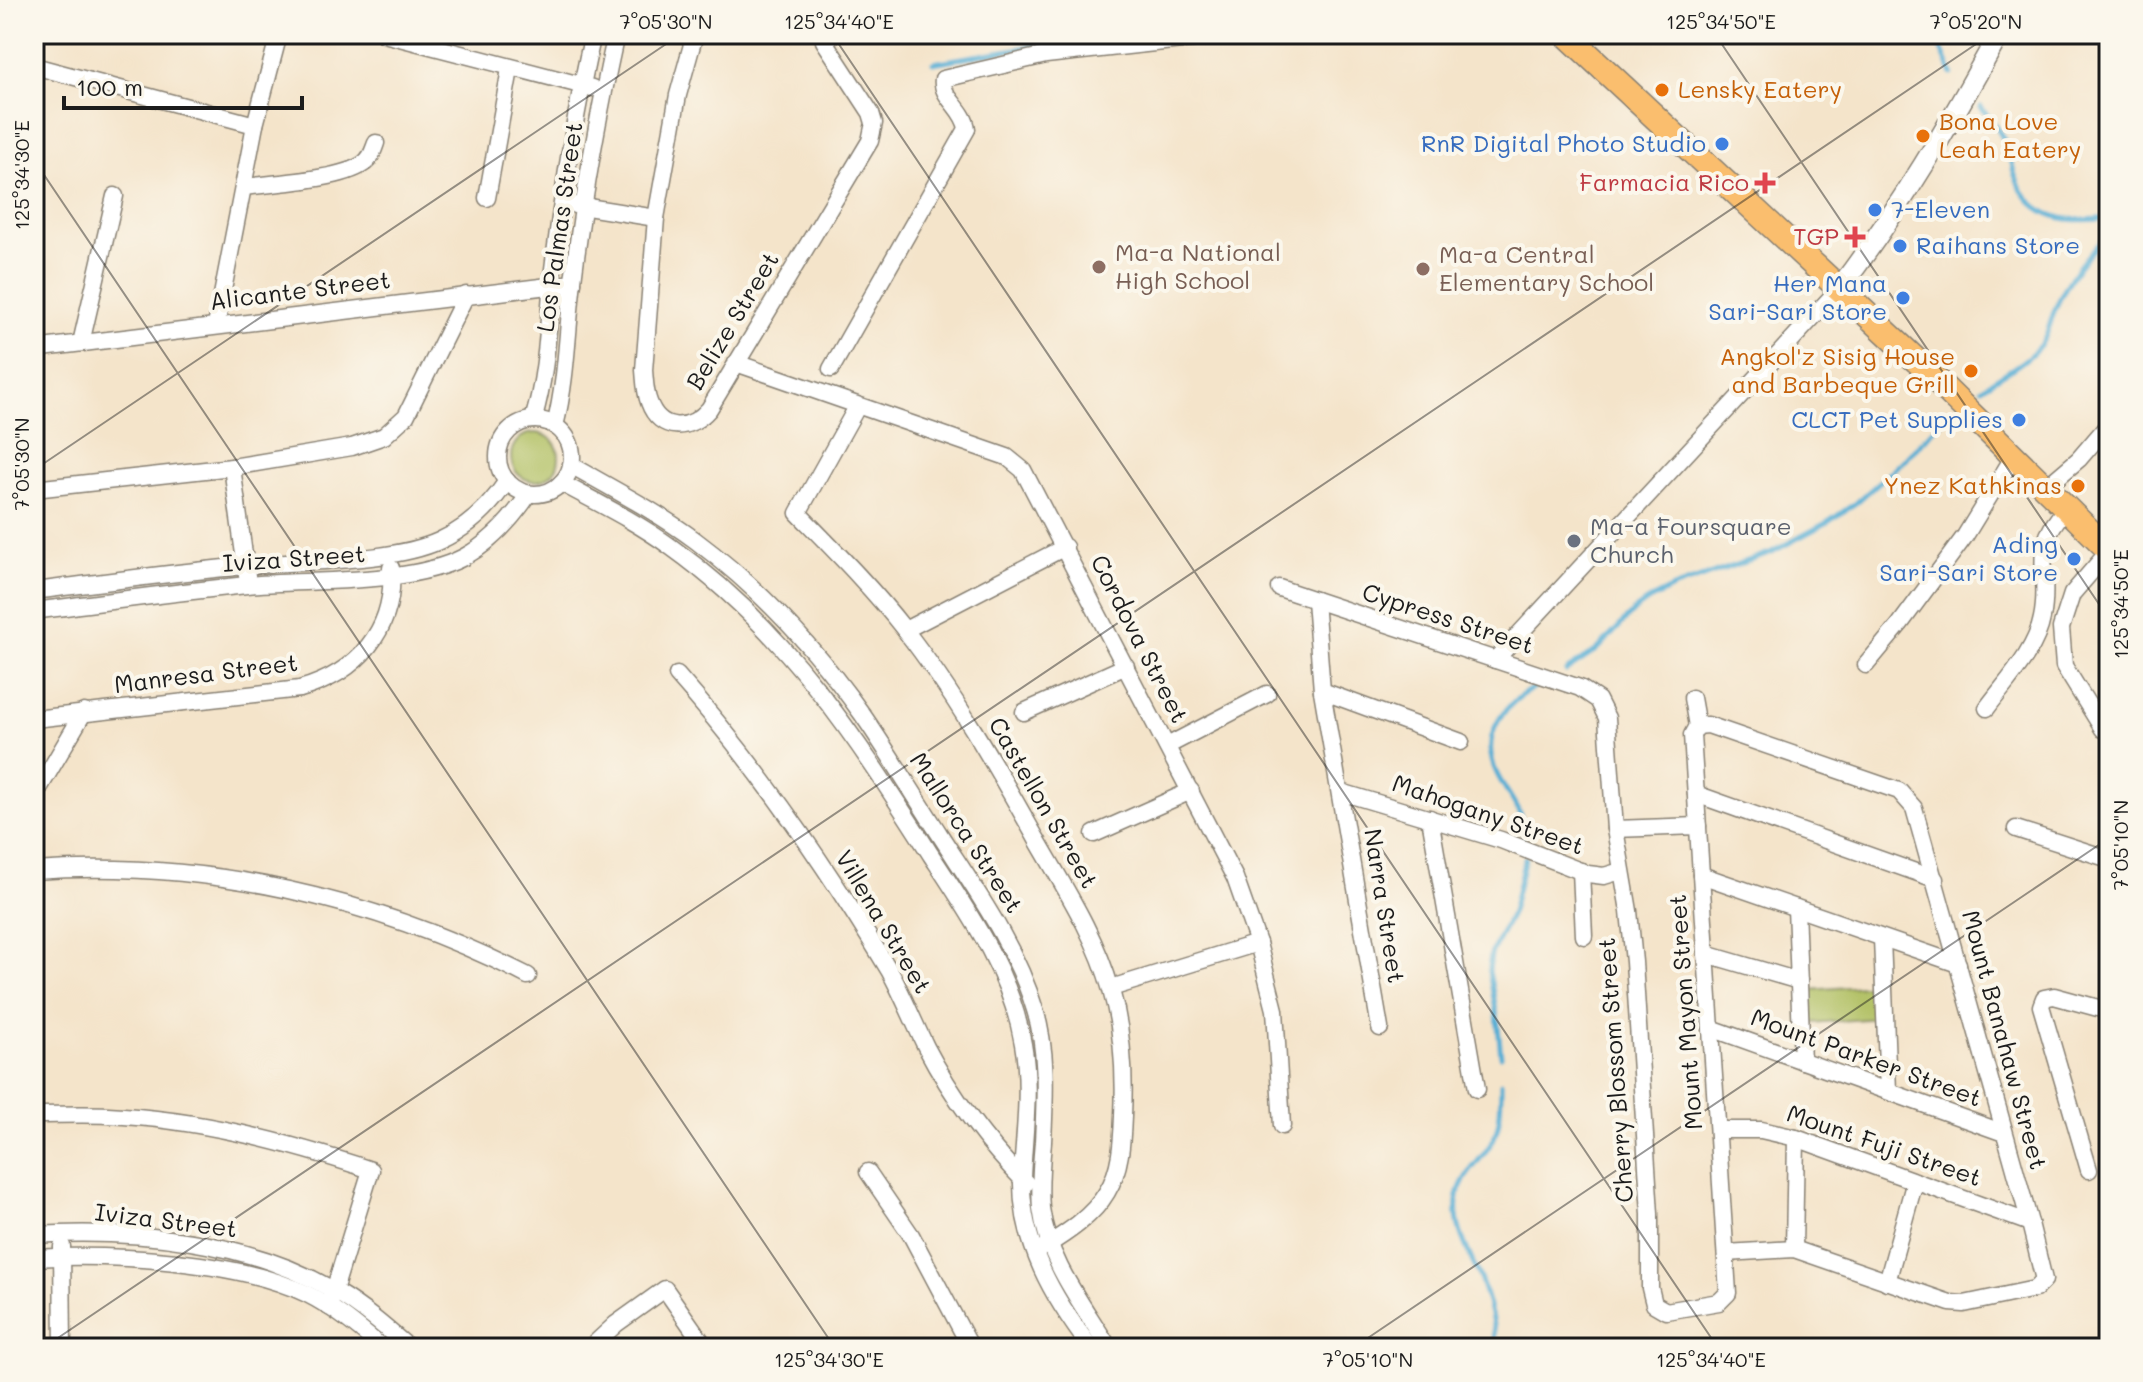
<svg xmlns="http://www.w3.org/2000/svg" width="2143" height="1382" font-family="Mali,sans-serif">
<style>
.green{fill:#b1c063;stroke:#666e40;stroke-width:2}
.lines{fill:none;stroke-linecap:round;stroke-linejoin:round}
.stream{stroke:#57aed4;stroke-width:5}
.minor-casing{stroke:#888073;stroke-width:19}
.tertiary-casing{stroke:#888073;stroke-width:23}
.primary-casing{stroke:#888073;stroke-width:27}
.minor{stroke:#fff;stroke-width:16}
.tertiary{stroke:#fff;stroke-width:20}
.primary{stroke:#fabe6e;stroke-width:24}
.ticks{fill:none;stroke:#1c1c1c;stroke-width:2;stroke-opacity:0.45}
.food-dot{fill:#e8710a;stroke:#fbf7ec;stroke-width:3}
.shop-dot{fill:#3f7fe0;stroke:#fbf7ec;stroke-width:3}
.health-dot{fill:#e0444e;stroke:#fbf7ec;stroke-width:3}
.education-dot{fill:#8d6e63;stroke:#fbf7ec;stroke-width:3}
.worship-dot{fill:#6b7280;stroke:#fbf7ec;stroke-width:3}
.labels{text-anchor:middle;stroke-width:8;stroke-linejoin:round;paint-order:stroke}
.food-label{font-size:24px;fill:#c56008;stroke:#fbf7ec;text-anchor:start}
.shop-label{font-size:24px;fill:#366cbe;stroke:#fbf7ec;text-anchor:end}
.health-label{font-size:24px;fill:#be3a42;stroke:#fbf7ec;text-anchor:end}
.street-label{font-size:24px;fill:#1c1c1c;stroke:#fbf7ec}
.education-label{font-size:24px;fill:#785e54;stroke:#fbf7ec;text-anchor:start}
.worship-label{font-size:24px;fill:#5b616d;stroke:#fbf7ec;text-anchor:start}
.neatline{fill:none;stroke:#1c1c1c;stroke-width:3}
.ticks-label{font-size:20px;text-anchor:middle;fill:#1c1c1c}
</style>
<rect width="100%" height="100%" fill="#fbf7ec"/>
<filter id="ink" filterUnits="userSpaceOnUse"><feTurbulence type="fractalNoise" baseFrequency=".0125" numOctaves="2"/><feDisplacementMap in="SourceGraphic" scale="16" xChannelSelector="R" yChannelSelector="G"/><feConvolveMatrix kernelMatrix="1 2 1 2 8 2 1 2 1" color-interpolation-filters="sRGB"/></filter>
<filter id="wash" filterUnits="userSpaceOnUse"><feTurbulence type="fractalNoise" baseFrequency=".006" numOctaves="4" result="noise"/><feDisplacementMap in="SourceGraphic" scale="32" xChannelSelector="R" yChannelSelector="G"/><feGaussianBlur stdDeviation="1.8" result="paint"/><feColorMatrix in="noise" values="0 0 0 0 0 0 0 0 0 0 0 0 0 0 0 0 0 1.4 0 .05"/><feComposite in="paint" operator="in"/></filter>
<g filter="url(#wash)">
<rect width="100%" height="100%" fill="#f4e4ca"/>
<g class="green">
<circle cx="535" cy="457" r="24"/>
<path d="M1877 985 1879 1018 1811 1023 1809 990Z"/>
</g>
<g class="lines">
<g class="stream">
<path d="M1935 34 1952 74"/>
<path d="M933 63 1103 34"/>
<path d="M1981 107C1991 120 2002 133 2008 149 2012 158 2012 169 2016 178 2033 221 2070 223 2109 218"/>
<path d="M1982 388C2001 375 2027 362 2041 344 2049 333 2050 321 2055 309 2067 281 2086 254 2109 234"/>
<path d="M1566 671 1597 650 1635 610 1649 600 1673 588 1772 552 1828 522 1857 502 1905 459 1946 417"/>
<path d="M1524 836C1524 810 1507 795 1497 774 1478 735 1505 702 1539 685"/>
<path d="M1501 1056 1497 1016 1489 971 1491 954 1512 912 1525 858"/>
<path d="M1495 1348C1495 1324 1488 1299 1479 1276 1469 1252 1454 1228 1457 1201 1460 1174 1483 1161 1494 1138 1501 1122 1501 1101 1501 1083"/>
</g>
</g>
</g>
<g filter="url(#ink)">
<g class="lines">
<g class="minor-casing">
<g id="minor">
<path d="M384 34 592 88"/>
<path d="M695 34 678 95 656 218 644 370C645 381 645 392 649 402 660 433 690 431 709 409L870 141 874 123 871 113 824 41 834 34"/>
<path d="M34 66 255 125"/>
<path d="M244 187C274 183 340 180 363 164 371 159 373 151 376 143"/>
<path d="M487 198 510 69"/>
<path d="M575 205 656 218"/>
<path d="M216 326 255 125 279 34"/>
<path d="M81 343 115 196"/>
<path d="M34 349 573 283"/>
<path d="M736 363 1007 457 1023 470 1235 878 1258 943 1275 1010 1282 1126"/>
<path d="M831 369 967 129C965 109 940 97 943 79L1046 55 1236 34"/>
<path d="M857 407 798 513C835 551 872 588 904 629 955 694 996 767 1036 838 1064 887 1096 936 1111 990 1123 1031 1125 1074 1123 1116 1122 1142 1121 1169 1107 1192 1093 1216 1067 1233 1044 1247"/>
<path d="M533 420C548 371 548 320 553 269 563 190 575 112 593 34"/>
<circle cx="535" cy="457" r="37"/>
<path d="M555 426C567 378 567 330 573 281 583 198 598 116 616 34"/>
<path d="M571 465C613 489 656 511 695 540 758 587 816 649 862 714 889 753 914 795 940 835 976 891 1016 946 1035 1010 1048 1052 1045 1098 1043 1142 1041 1164 1039 1186 1041 1208 1048 1262 1082 1303 1109 1348"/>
<path d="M232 467 247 576"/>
<path d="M561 483C598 503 637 522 671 547 787 630 856 738 931 855 970 914 1011 973 1023 1044 1031 1088 1024 1133 1022 1177 1020 1242 1053 1298 1091 1348"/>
<path d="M2045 488 2079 459 2109 424"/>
<path d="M34 489 232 467 352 447 384 436 406 416 466 295"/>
<path d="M1279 588 1580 688 1598 700 1607 718 1615 829 1629 911 1634 962 1650 1214V1288L1654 1304 1666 1311 1719 1302 1728 1293 1692 735 1697 726"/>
<path d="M34 591C105 582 175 572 246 566 301 560 391 563 439 541 468 528 490 507 507 481"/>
<path d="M1315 600 1322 691 1380 1028"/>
<path d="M34 611C105 602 176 592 247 585 310 579 408 586 464 557 492 542 512 519 529 494"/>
<path d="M905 630 1065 547"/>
<path d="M1495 660 1839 289"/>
<path d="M1866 665 1900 624 1965 536 2014 456"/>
<path d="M677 675C757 765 827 867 889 970 903 995 913 1021 926 1047 951 1095 987 1144 1026 1183"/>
<path d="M1322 691 1461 742"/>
<path d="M1692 698 1697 726"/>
<path d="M1987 708C2006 682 2036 651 2042 618 2052 571 2027 550 2067 508"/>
<path d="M1024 712 1126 666"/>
<path d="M34 719 300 689C357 673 396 630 391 568"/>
<path d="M1697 726 1708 725 1899 791 1914 808 2030 1223 2044 1280 2035 1289 1964 1304 1950 1303 1794 1249 1726 1253"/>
<path d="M2103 729 2064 666 2061 628 2072 594 2109 551"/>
<path d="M1167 746 1267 694"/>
<path d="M1341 792 1501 840 1588 874 1604 876 1621 871"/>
<path d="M1696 794 1935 879"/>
<path d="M34 797 84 712"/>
<path d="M1430 818 1477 1089"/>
<path d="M1615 829 1698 826"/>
<path d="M2016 829 2109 859"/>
<path d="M1094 834 1191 791"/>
<path d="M34 871C205 859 375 898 528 976"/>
<path d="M1581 871 1584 936"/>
<path d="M1701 875 1958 964"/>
<path d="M1796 908 1802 1061"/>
<path d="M1882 938 1888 1091"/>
<path d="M1706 954 1799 981"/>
<path d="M1111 988 1258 943"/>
<path d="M1711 1028 2004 1133"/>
<path d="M34 1115C58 1115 83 1114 108 1115 198 1119 286 1142 371 1170L329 1307"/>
<path d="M1718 1130H1761L1796 1138 2030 1223"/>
<path d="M2089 1170 2041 1006 2044 998 2054 996 2109 1011"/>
<path d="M868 1172 911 1235 971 1348"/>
<path d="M34 1235C133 1229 250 1240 336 1292 363 1308 386 1328 409 1348"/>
<path d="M62 1246 63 1348"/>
<path d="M1794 1249 1796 1138"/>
<path d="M34 1258C112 1254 237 1260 307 1294 335 1308 359 1328 382 1348"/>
<path d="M1887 1282 1915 1181"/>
<path d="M590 1348 616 1324 665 1289 706 1348"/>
</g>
</g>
<g class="tertiary-casing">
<path id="tertiary" d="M1839 289C1900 209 1951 122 1999 34"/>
</g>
<g class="primary-casing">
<path id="primary" d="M1566 34 1917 361 2109 550"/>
</g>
<use href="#minor" class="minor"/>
<use href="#tertiary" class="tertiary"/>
<use href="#primary" class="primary"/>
</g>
</g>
<path class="ticks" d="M832 34 1718 1348M1715 34 2109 619M34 160 835 1348M34 470 681 34M43 1348 1991 34M1353 1348 2109 838"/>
<g class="food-dot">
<circle cx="1662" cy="90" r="8"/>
<circle cx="1923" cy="136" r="8"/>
<circle cx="1971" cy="371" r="8"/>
<circle cx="2078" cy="486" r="8"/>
</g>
<g class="shop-dot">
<circle cx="1722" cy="144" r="8"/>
<circle cx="1875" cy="210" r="8"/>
<circle cx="1900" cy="246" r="8"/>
<circle cx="1903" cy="298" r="8"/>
<circle cx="2019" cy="420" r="8"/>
<circle cx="2074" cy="559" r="8"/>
</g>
<g class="health-dot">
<path d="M1761 171h8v8h8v8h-8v8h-8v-8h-8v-8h8z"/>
<path d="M1851 225h8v8h8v8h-8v8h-8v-8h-8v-8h8z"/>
</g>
<g class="education-dot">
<circle cx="1099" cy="267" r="8"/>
<circle cx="1423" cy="269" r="8"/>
</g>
<circle class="worship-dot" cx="1574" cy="541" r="8"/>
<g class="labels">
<g class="food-label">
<text x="1678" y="98">Lensky Eatery</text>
<text x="1939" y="130">Bona Love<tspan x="1939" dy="28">Leah Eatery</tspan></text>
<text x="1955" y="365" text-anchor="end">Angkol'z Sisig House<tspan x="1955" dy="28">and Barbeque Grill</tspan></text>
<text x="2062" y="494" text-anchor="end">Ynez Kathkinas</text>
</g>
<g class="shop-label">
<text x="1706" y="152">RnR Digital Photo Studio</text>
<text x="1891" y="218" text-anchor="start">7-Eleven</text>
<text x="1916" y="254" text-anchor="start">Raihans Store</text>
<text x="1887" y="292">Her Mana<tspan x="1887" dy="28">Sari-Sari Store</tspan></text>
<text x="2003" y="428">CLCT Pet Supplies</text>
<text x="2058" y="553">Ading<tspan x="2058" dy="28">Sari-Sari Store</tspan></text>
</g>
<g class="health-label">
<text x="1749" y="191">Farmacia Rico</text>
<text x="1839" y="245">TGP</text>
</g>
<g class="street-label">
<text transform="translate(560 227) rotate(-82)" y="8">Los Palmas Street</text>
<text transform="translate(300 291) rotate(-7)" y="8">Alicante Street</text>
<text transform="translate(733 321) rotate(-59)" y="8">Belize Street</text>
<text transform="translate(294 559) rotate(-4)" y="8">Iviza Street</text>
<text transform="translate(1448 619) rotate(18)" y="8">Cypress Street</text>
<text transform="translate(1139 639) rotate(63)" y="8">Cordova Street</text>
<text transform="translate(206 674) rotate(-7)" y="8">Manresa Street</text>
<text transform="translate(1043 803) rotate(60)" y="8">Castellon Street</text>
<text transform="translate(1488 815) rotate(19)" y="8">Mahogany Street</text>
<text transform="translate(966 833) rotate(57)" y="8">Mallorca Street</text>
<text transform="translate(1384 906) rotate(81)" y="8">Narra Street</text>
<text transform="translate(883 922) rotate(59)" y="8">Villena Street</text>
<text transform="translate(1686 1012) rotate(-94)" y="8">Mount Mayon Street</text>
<text transform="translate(2004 1040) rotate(75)" y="8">Mount Banahaw Street</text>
<text transform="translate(1866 1058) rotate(20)" y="8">Mount Parker Street</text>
<text transform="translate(1616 1070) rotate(-94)" y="8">Cherry Blossom Street</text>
<text transform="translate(1884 1146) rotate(19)" y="8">Mount Fuji Street</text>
<text transform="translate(166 1221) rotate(7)" y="8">Iviza Street</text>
</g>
<g class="education-label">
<text x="1115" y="261">Ma-a National<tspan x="1115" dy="28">High School</tspan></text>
<text x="1439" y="263">Ma-a Central<tspan x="1439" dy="28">Elementary School</tspan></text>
</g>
<g class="worship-label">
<text x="1590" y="535">Ma-a Foursquare<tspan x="1590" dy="28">Church</tspan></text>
</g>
</g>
<rect width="2143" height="1382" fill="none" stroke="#fbf7ec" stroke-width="88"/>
<path d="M64 96v12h238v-12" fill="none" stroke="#1c1c1c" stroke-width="4"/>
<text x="76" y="96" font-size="24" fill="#1c1c1c" stroke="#fbf7ec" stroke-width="6" paint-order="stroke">100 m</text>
<rect x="44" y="44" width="2055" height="1294" class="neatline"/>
<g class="ticks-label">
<text x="666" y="29">7°05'30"N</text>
<text x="839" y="29">125°34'40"E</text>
<text x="1721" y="29">125°34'50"E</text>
<text x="1976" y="29">7°05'20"N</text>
<text transform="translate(22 175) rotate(-90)" y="7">125°34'30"E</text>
<text transform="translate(22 464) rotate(-90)" y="7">7°05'30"N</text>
<text transform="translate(2121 604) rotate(-90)" y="7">125°34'50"E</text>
<text transform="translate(2121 845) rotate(-90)" y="7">7°05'10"N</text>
<text x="829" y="1367">125°34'30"E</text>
<text x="1368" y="1367">7°05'10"N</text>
<text x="1711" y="1367">125°34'40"E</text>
</g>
</svg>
